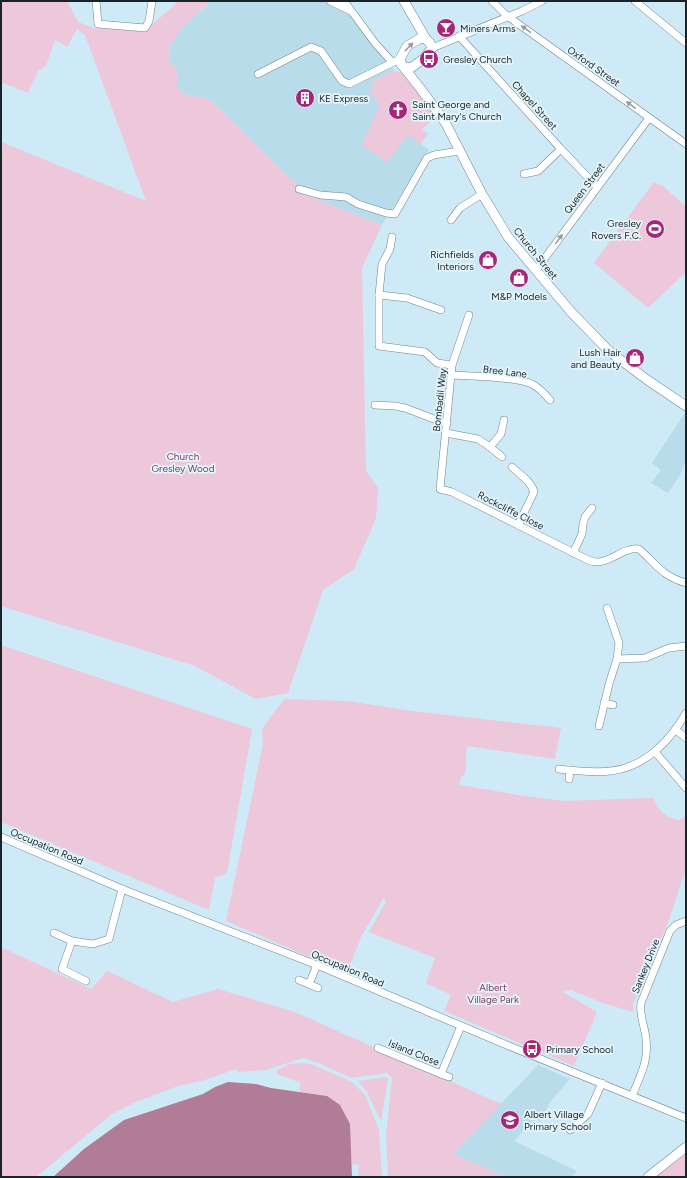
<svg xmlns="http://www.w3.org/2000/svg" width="687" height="1178" font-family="Figtree,sans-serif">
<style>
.built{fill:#b9dceb}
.green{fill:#edc7da}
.water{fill:#b07c97}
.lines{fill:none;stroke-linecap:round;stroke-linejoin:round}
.minor-casing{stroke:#6c8690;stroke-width:8}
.tertiary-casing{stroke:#6c8690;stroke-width:10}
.minor{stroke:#fff;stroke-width:7}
.tertiary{stroke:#fff;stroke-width:9}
.oneway{fill:#989c9e}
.labels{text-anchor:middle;stroke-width:3.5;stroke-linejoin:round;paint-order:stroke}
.poi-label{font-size:10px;fill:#192328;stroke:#e4f5fc;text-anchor:start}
.street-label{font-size:10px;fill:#192328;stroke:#e4f5fc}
.park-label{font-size:10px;fill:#7f3d62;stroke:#e4f5fc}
</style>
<rect width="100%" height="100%" fill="#ceeaf6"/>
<g class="built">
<path d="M209 1H339L355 11 387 56 394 71 371 82 375 88 369 91 409 135 429 150 382 225 313 198 285 174 209 99 187 95 177 89V79L178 73 169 60 170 45 186 23 208 5Z"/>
<path d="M686 411V460L680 475 668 493 651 483 661 470 652 463Z"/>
<path d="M538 1065 570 1079 551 1101 540 1122 535 1118 514 1141 577 1171 571 1177H507L453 1154Z"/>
</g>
<g class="green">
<path d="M1 1H67L78 22 94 28 146 30 179 1H209L208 4 186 23 170 45 169 60 178 73 177 79V89L187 95 209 99 285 174 313 198 382 225 362 268 366 471 378 488 376 518 354 569 323 590 288 693 256 699 195 666 1 606V142L146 201 85 35 77 29 67 47 55 40 46 66 38 71 28 93 1 82Z"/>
<path d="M394 71 403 73 436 117 422 129 428 134 420 144 409 135 386 162 362 145 380 105 369 91 375 87 371 82Z"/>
<path d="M654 182 663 186 686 207V272L648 308 594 263Z"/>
<path d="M1 645 252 729 227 873 215 878 209 910 1 822Z"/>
<path d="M285 699 348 701 412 711 561 728 555 759 467 746 465 774 460 778V785L518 795 565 801 653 798C659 811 665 818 680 820L686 815V875L684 874 667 925 633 1004V1012L603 1003 571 990 563 992 597 1012 574 1066 444 1011 451 995 426 983 435 958 369 932 386 902 384 897 361 937 347 973 226 921 263 744 262 730 271 716Z"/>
<path d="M1 947 91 989 107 971 173 1002 218 989 295 1012 501 1104 453 1154 507 1177H388L386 1134 392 1078 387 1073 352 1078 318 1063 303 1058 266 1070 238 1072 236 1069 205 1080 178 1086 136 1102 112 1114 36 1177H1Z"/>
<path d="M303 1063 311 1064 352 1082 365 1095 379 1130 382 1177H358L359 1165 352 1164 350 1145 327 1096 301 1092 299 1089 301 1083 277 1074 276 1071 289 1064Z"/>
<path d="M386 1077 388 1079 381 1121 367 1092 358 1081Z"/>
<path d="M686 1154V1177H655L683 1155Z"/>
</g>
<path class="water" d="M228 1082 256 1084 271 1088 327 1096 340 1105 350 1124 352 1177H53L84 1149 124 1120 203 1094 215 1087Z"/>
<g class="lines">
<g class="minor-casing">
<g id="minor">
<path d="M96 1 98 24 145 28 149 21 152 1"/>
<path d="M330 1 351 11"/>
<path d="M344 1 375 43 392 62"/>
<path d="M492 1 505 14 517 23 686 144"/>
<path d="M635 1 686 43"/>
<path d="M459 36 561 149 597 187"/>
<path d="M432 48 522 11 542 1"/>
<path d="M258 74 311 47 321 51 342 81 349 84 400 59"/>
<path d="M524 174 538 171 561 149"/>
<path d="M299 189 320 195 346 197 358 204 386 213 395 214 427 158 434 155 459 151"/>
<path d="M451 220 460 208 482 194"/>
<path d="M392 237 390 249 382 264 379 295V346L425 352 437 363 452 365"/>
<path d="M536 270 649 118"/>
<path d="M379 295 407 298 441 310"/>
<path d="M469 315 452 365 440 489 452 492 588 560C590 561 594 562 597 562 612 562 623 547 639 549 656 564 662 576 686 583"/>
<path d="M452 375C469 376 518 377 532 384 539 388 545 394 550 400"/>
<path d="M375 405 395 406 405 408 447 424"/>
<path d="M446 433 478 439 490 447 502 457"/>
<path d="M490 447 501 434 504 420"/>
<path d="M512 467C519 474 532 482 534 492L518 525"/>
<path d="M573 553 582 534 583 524 585 517 592 508"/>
<path d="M617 659 645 658 669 648 686 646"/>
<path d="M604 703 613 705"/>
<path d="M599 726 609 684 617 659 619 643 607 608"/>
<path d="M676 730 686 738"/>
<path d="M655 752 686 788"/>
<path d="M559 769C576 771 594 773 611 771 645 767 670 741 686 713"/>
<path d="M569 779 570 770"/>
<path d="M1 837 122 889 317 965 509 1046 686 1118"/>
<path d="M54 933 72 941 93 944 109 939 122 889"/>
<path d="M72 941 62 969 86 981"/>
<path d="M299 980 318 988"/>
<path d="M309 984 317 965"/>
<path d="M378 1048 441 1074 461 1026"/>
<path d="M441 1074 449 1077"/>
<path d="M632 1096C640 1076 649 1061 646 1039 645 1026 639 1016 641 1003L670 931 676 925 686 921"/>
<path d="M570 1130 588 1114 602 1083"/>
</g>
</g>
<g class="tertiary-casing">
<g id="tertiary">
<path d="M426 39 421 38 407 46 400 59 401 64 420 88 445 122 482 194 508 237 572 313 610 352 646 379 686 406"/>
<path d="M401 64 405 67 411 68 423 59 432 48 430 43 426 39 404 1"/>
<path d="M648 1177 686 1147"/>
</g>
</g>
<use href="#minor" class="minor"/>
<use href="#tertiary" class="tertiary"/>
</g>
<defs><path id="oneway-solid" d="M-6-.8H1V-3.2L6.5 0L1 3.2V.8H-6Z"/></defs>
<g class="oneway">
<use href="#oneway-solid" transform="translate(526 29) rotate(-144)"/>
<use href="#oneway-solid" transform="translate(409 47) rotate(-46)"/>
<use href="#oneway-solid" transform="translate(631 105) rotate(-143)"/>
<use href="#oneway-solid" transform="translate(559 239) rotate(-54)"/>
</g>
<defs>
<g id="bar-disc" transform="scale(1)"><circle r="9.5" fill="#a62777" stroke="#e4f5fc"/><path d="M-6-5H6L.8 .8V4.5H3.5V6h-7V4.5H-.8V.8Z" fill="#fff"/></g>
<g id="bus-disc" transform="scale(1)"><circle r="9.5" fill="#a62777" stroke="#e4f5fc"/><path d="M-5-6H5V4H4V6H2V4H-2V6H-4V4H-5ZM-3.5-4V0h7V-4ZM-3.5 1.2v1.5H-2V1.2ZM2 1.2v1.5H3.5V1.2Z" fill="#fff"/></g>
<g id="building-disc" transform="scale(1)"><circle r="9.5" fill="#a62777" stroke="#e4f5fc"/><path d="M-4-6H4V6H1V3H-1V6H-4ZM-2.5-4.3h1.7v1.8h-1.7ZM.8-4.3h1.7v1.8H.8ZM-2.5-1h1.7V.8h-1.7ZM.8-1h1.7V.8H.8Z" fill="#fff"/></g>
<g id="church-disc" transform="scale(1)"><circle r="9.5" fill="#a62777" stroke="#e4f5fc"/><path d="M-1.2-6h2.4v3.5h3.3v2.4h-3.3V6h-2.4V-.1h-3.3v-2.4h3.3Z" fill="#fff"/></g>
<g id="stadium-disc" transform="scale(1)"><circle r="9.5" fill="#a62777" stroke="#e4f5fc"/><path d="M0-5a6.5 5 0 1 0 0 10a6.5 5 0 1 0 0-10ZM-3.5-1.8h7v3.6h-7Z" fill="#fff"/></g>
<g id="shop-disc" transform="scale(1)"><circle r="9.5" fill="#a62777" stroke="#e4f5fc"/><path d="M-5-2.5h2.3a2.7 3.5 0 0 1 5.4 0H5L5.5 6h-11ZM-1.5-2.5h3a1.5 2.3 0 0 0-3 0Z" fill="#fff"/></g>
<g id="school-disc" transform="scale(1)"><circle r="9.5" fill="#a62777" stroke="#e4f5fc"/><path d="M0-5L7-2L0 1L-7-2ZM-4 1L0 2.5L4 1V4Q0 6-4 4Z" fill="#fff"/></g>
</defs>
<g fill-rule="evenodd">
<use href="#bar-disc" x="446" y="28"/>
<use href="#bus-disc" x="429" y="59"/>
<use href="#building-disc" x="305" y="98"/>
<use href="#church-disc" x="398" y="110"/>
<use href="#stadium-disc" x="655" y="229"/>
<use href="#shop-disc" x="488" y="260"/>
<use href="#shop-disc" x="519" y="278"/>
<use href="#shop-disc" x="635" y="358"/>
<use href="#bus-disc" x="532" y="1049"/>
<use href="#school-disc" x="510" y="1120"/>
</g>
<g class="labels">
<g class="poi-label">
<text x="460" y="32">Miners Arms</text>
<text x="443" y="63">Gresley Church</text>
<text x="319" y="102">KE Express</text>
<text x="412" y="108">Saint George and<tspan x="412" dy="12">Saint Mary's Church</tspan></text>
<text x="641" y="227" text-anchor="end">Gresley<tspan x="641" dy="12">Rovers F.C.</tspan></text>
<text x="474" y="258" text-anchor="end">Richfields<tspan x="474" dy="12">Interiors</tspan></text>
<text x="519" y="300" text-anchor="middle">M&amp;P Models</text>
<text x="621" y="356" text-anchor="end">Lush Hair<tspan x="621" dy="12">and Beauty</tspan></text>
<text x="546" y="1053">Primary School</text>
<text x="524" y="1118">Albert Village<tspan x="524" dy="12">Primary School</tspan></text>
</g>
<g class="street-label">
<text transform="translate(594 66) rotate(35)" y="4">Oxford Street</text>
<text transform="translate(535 105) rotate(48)" y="4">Chapel Street</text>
<text transform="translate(584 188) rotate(-53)" y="4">Queen Street</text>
<text transform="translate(536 253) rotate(51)" y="4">Church Street</text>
<text transform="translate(505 371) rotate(7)" y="4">Bree Lane</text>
<text transform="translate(439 400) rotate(-84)" y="4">Bombadil Way</text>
<text transform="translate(511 510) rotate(27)" y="4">Rockcliffe Close</text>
<text transform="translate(47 846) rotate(23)" y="4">Occupation Road</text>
<text transform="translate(645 966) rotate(-68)" y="4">Sankey Drive</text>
<text transform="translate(348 968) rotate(23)" y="4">Occupation Road</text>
<text transform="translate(414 1052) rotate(22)" y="4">Island Close</text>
</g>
<g class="park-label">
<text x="183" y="460">Church<tspan x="183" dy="12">Gresley Wood</tspan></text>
<text x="493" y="991">Albert<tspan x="493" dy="12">Village Park</tspan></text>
</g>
</g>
<rect width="687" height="1178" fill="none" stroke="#192328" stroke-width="4"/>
</svg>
